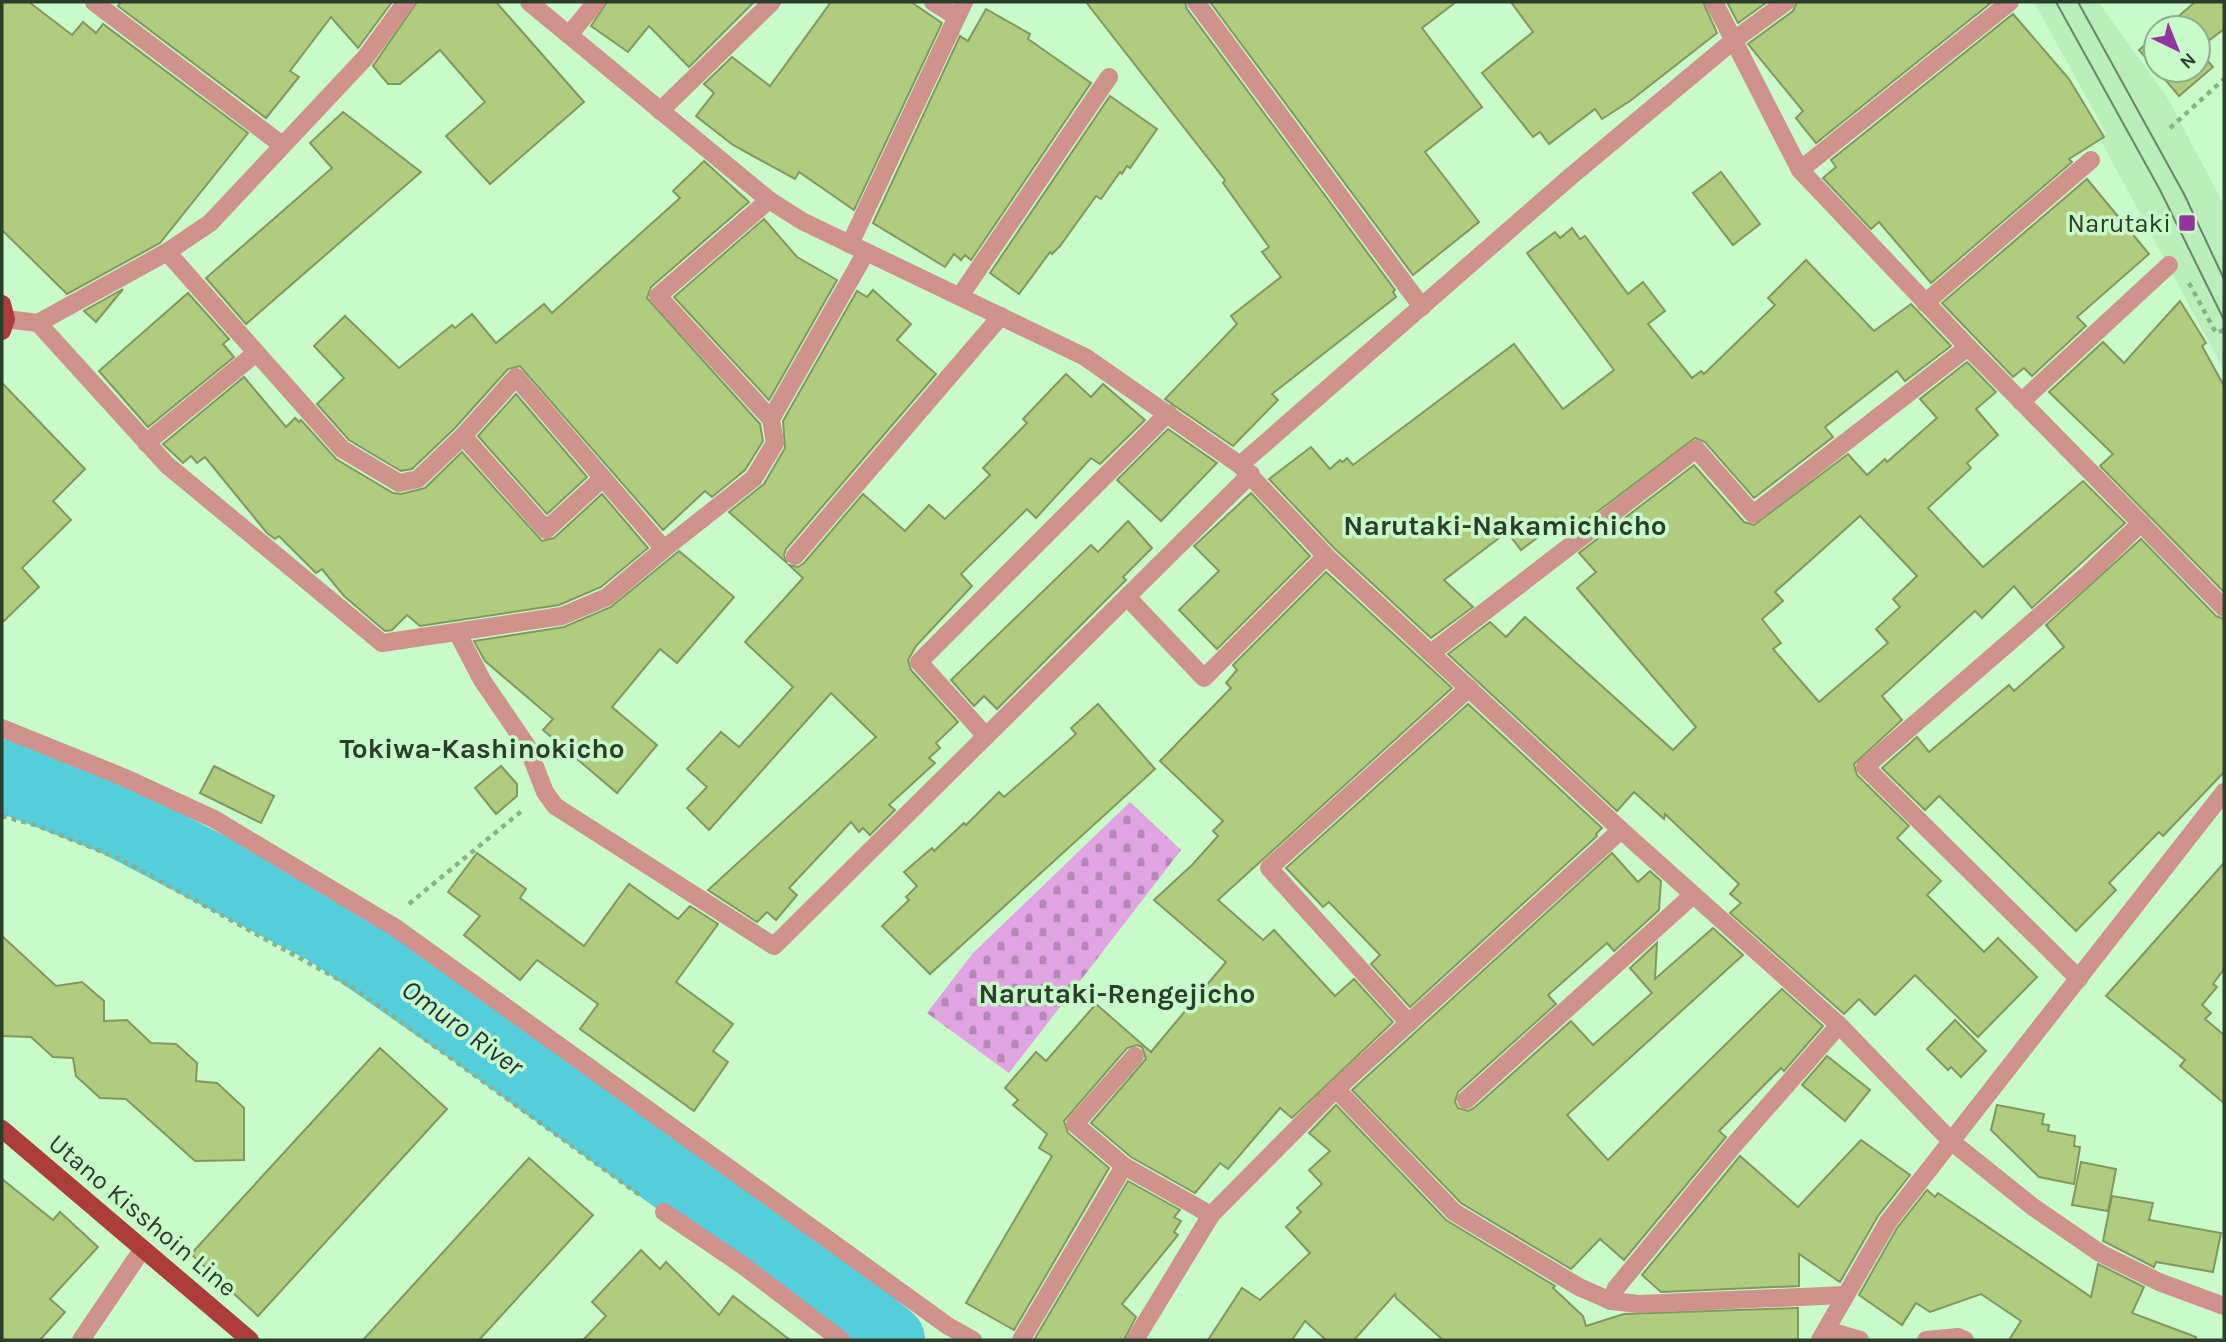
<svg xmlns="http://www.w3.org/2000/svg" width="2226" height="1342" font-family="Karla,sans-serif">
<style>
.built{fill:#b9eeba}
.cemetery{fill:url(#cemetery-stones)}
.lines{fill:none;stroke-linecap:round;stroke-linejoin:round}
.river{stroke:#55cedb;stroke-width:72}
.building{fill:#b0cd7f;stroke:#829760;stroke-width:2;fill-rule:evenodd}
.path{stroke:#8bb08c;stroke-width:4.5;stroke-dasharray:5 5;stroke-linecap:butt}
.lane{stroke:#ce918b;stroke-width:18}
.street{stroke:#ce918b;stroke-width:18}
.primary{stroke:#ab3e3b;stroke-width:18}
.tram{stroke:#678568;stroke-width:2}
.poi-dot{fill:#95349c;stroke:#c9faca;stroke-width:2.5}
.labels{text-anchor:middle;stroke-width:7;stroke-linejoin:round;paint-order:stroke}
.poi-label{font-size:26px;fill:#2b3e2c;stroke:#c9faca;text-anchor:end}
.street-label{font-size:26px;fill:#2b3e2c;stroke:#c9faca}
.neighbourhood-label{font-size:28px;font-weight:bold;fill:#2b3e2c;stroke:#c9faca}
.water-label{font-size:28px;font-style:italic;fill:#1d3235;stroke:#c9faca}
</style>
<defs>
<pattern id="cemetery-stones" width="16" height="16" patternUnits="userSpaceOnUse" patternTransform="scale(1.75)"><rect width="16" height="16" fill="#dfa4e1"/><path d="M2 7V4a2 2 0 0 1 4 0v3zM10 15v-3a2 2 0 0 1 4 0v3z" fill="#b587b7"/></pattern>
</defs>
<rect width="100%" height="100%" fill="#c9faca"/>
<path class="built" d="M2034 2H2098L2167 97 2224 205V370L2101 141 2106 133Z"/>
<path class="cemetery" d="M1130 802 1181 850 1009 1073 927 1013 973 953Z"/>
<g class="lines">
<path class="river" d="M2 775 114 819 328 930 466 1026 800 1268 889 1340"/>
</g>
<g class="building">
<path d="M2 2H29L72 35 83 22 96 33 103 24 248 133 160 243 67 294 2 230Z"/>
<path d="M121 2H392L358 48 331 17 290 71 299 77 266 118 118 6Z"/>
<path d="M417 2H496L584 102 490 184 446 136 485 102 440 50 400 84H388L373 66Z"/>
<path d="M607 2H754L689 67 649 26 628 52 591 26Z"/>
<path d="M831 2H911L942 23 854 210 799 172 795 179 733 145 696 116 714 93 704 84 732 57 770 86Z"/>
<path d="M1086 2H1185L1187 9 1395 290 1393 292 1396 297 1272 394 1278 400 1233 446 1165 399 1237 324 1231 316 1281 277 1262 252 1269 247 1223 183 1225 180Z"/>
<path d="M1210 2H1456L1422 28 1482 107 1425 152 1479 222 1413 275Z"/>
<path d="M1511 2H1703L1717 33 1630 101 1602 119 1595 109 1549 144 1540 132 1533 137 1482 73 1533 32Z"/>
<path d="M1727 2H1767L1738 23Z"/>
<path d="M1797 2H1992L1816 143 1796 118 1803 111 1748 44 1793 11Z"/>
<path d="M2195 2H2224V29L2198 49V28H2165Z"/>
<path d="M986 9 1030 34 1028 39 1091 83 971 260 965 255 961 260 954 254 945 267 873 223 960 36 968 41Z"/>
<path d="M2013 14 2069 79 2104 137 2069 159 2072 162 1931 283 1879 222 1871 229 1823 178 1836 167 1831 160Z"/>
<path d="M2156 35V69L2139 50Z"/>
<path d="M2198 50 2213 67 2179 96 2157 70H2198Z"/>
<path d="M1110 96 1157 129 1130 168 1127 166 1122 174 1120 172 1101 199 1096 196 1060 246 1052 254 1050 252 1019 294 990 273Z"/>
<path d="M343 112 421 172 246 324 206 278 332 168 310 143Z"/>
<path d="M704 161 749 202 651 287 647 298 760 424 763 441 745 470 712 497 705 491 663 530 520 366 508 369 455 428 412 469 401 471 349 440 317 404 344 378 314 346 345 316 399 368 452 325 455 328 472 314 496 343 544 304 552 313 680 198 673 191Z"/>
<path d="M1721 172 1760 224 1733 245 1693 193Z"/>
<path d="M2087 179 2149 254 2077 317 2086 326 2032 376 2024 368 2013 377 1942 303Z"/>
<path d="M764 219 797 257 837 280 769 400 674 297Z"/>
<path d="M1572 228 1580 239 1585 236 1628 294 1643 282 1665 311 1648 324 1692 378 1701 371 1704 374 1775 305 1768 298 1806 260 1874 331 1911 304 1951 346 1905 381 1897 371 1825 427 1833 437 1754 498 1705 442 1695 438 1564 537 1553 526 1521 550 1507 532 1444 580 1473 607 1431 638 1334 548 1269 479 1311 447 1330 469 1340 460 1343 462 1347 458 1353 465 1514 344 1563 409 1614 370 1527 253 1555 232 1560 238Z"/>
<path d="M123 289 96 322 84 311Z"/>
<path d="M873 290 911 324 897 340 936 374 786 549 784 555 787 563 729 512 764 484 785 448 783 421 857 291 867 297Z"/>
<path d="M188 293 229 339 223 344 234 357 148 427 99 371Z"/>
<path d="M2180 301 2206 343 2202 346 2224 386V592L2100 466 2113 454 2049 392 2103 342 2124 363Z"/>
<path d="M1967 362 1996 392 1976 409 1998 435 1967 463 1971 468 1928 508 1983 567 2083 481 2125 523 2032 608 2014 586 1982 618 1975 611 1882 696 1902 720 1854 764 1857 775 1909 826 1897 838 1941 881 1927 895 1984 952 1998 938 2037 977 1978 1037 1915 975 1875 1015 1859 999 1844 1014 1730 913 1741 903 1730 894 1739 884 1665 814 1664 819 1634 792 1617 811 1448 654 1490 622 1506 637 1525 617 1673 750 1696 727 1577 588 1596 572 1579 553 1694 465 1744 522 1754 525 1848 454 1867 475 1885 459 1887 462 1937 418 1920 399ZM1860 516 1917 576 1893 599 1900 607 1876 629 1888 643 1819 702 1773 649 1781 643 1762 619 1783 601 1775 592Z"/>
<path d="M1066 374 1091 397 1103 384 1145 420 1100 464 1091 458 1036 518 1027 509 961 574 972 586 916 646 908 660 911 670 958 722 936 743 940 748 929 758 935 763 889 805 895 810 870 835 863 828 859 832 851 822 789 888 797 895 776 920 767 912 757 922 708 890 876 737 831 693 709 830 687 808 707 787 687 769 721 732 739 747 793 687 745 642 803 578 789 565 798 567 804 563 863 494 905 531 929 505 945 519 990 475 983 468 1027 423 1023 419Z"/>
<path d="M244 377 286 427 295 418 299 422 301 420 336 459 393 493 401 494 425 488 462 452 542 541 554 538 602 494 648 548 601 587 559 605 420 626 407 615 392 630 385 631 344 596 322 569 316 573 279 536 275 539 267 533 205 457 197 463 191 456 183 463 163 444Z"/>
<path d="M2 383 85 469 53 501 71 520 22 568 39 587 2 623Z"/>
<path d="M516 394 587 477 547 514 478 436Z"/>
<path d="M1168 429 1217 463 1161 521 1117 480Z"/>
<path d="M1251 493 1310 556 1217 649 1179 610 1219 571 1194 546Z"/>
<path d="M1128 521 1152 548 1123 577 1126 580 997 709 984 696 974 706 951 680 1091 545 1098 552Z"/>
<path d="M2141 539 2216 616 2224 619V772L2163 836 2159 832 2109 883 2116 890 2076 931 1939 796 1925 810 1882 768 1917 737 1929 752 2009 685 2014 691 2064 647 2046 625Z"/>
<path d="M679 551 734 597 677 663 660 649 612 707 657 745 617 793 543 730 553 719 485 661 474 641 564 627 611 607Z"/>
<path d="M1326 572 1452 688 1218 900 1263 940 1274 930 1335 996 1354 979 1393 1022 1292 1118 1280 1108 1228 1169 1220 1163 1195 1193 1131 1157 1091 1123 1146 1059 1142 1047 1137 1045 1127 1048 1064 1121 1068 1133 1109 1168 1014 1330 966 1303 1052 1156 1039 1148 1047 1134 1013 1105 1018 1100 1005 1088 1036 1052 1046 1061 1096 1004 1151 1052 1226 962 1154 900 1192 865 1218 836 1213 831 1223 821 1160 761 1231 688 1226 683 1237 670 1233 665Z"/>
<path d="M1098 704 1155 769 930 974 882 926 909 900 906 897 917 886 904 872 932 848 934 851 964 823 966 825 999 792 1004 797 1076 734 1071 728Z"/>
<path d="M1468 704 1602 828 1596 834 1597 836 1410 1007 1371 964 1380 955 1329 902 1323 907 1286 868Z"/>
<path d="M214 766 274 796 261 823 200 793Z"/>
<path d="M501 766 517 784V796L496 814 475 788Z"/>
<path d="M477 853 526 889 520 898 584 946 629 884 678 919 690 906 718 924 676 982 733 1024 713 1051 728 1062 694 1111 580 1029 598 1004 537 960 520 980 464 935 480 916 448 892Z"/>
<path d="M1612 853 1638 882 1650 871 1661 881 1659 910 1614 951 1607 943 1548 995 1556 1004 1458 1092 1455 1102 1458 1108 1468 1111 1474 1108 1571 1021 1593 1045 1652 993 1630 968 1657 943 1655 979 1713 928 1743 955 1567 1115 1608 1160 1782 989 1823 1026 1784 1071 1781 1068 1719 1131 1726 1137 1624 1260 1600 1239 1571 1269 1461 1203 1352 1090Z"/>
<path d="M2224 863V969L2213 984 2217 987 2202 1005 2211 1013 2205 1019 2224 1035V1103L2180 1066 2185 1060 2106 996Z"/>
<path d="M2 936 56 986 82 982 104 1001V1021L127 1020 151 1043 176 1044 197 1063 196 1081 217 1083 244 1108V1160L195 1161 126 1099 100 1098 76 1076 73 1058 53 1057 31 1037 2 1036Z"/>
<path d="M1955 1020 1986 1051 1961 1077 1951 1067 1948 1070 1927 1049Z"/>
<path d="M380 1048 447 1109 258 1316 191 1254Z"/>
<path d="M1827 1056 1870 1090 1845 1121 1802 1085Z"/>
<path d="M1336 1105 1446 1220 1555 1286 1553 1288 1583 1316 1586 1326 1624 1314 1798 1308V1340H1443L1396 1298 1395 1294 1354 1340H1326L1305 1321 1292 1340H1208L1242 1288 1260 1300 1310 1253 1286 1227 1301 1212 1297 1208 1322 1184 1309 1170 1330 1151 1309 1133Z"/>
<path d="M1997 1105 2044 1114 2042 1124 2049 1125 2048 1131 2075 1136 2074 1146 2080 1147 2074 1184 2039 1177 1991 1130Z"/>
<path d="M1861 1140 1910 1175 1878 1216 1840 1282 1799 1254V1286L1661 1292 1642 1275 1740 1156 1798 1207Z"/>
<path d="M529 1158 593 1215 479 1340H363Z"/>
<path d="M2081 1162 2116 1169 2108 1211 2072 1205Z"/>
<path d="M2 1179 53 1220 60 1212 98 1247 50 1299 65 1312 40 1340H2Z"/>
<path d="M1128 1181 1180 1210 1174 1217 1181 1221 1174 1232 1178 1235 1122 1304 1136 1317 1124 1340H1034Z"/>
<path d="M1927 1190 1935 1197 1938 1193 2091 1297 2098 1264 2144 1287 2132 1313 2196 1337V1340H2009L2021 1321 1981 1294 1930 1312 1916 1303 1902 1325 1859 1295 1897 1228Z"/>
<path d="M2112 1196 2153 1203 2149 1220 2221 1233 2213 1272 2156 1262 2154 1267 2103 1241Z"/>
<path d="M641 1250 660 1269 666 1262 719 1315 733 1296 790 1340H583L606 1316 592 1302Z"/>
</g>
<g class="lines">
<g class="path">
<path d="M2170 128 2224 79"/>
<path d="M2189 283 2216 333 2224 330"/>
<path d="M2 816 38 826 120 859 354 988 641 1196"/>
<path d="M409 904 524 809"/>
</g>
<g class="lane">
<path d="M94 2 282 145"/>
<path d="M933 2 955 16"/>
<path d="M1196 2 1422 307"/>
<path d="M569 35 596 2"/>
<path d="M660 111 772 2"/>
<path d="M1800 170 2010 2"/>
<path d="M769 200 658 296 771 419"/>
<path d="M850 244 964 2"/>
<path d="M960 296 1109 77"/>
<path d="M1925 303 2091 160"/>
<path d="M6 319 38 323 167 252 210 223 365 58 406 2"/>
<path d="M38 323 167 465 382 643 562 616 607 597 664 549 516 377 463 436 418 479 399 483 342 449 167 252"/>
<path d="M2021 402 2169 265"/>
<path d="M463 436 546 530 603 478"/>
<path d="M146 443 256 353"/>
<path d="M795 556 1001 316"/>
<path d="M1127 597 1204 678 1326 556"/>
<path d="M457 632 482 680 527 746 545 792 555 806 774 946 1251 474"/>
<path d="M1431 653 1696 449 1753 514 1968 347"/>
<path d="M986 736 919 662 1168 413"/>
<path d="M2079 979 1865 767 2088 574 2141 523"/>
<path d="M1409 1023 1269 868 1469 688"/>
<path d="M1135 1056 1075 1124 1124 1166 1211 1215"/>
<path d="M1336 1089 1454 1212 1579 1287 1611 1301 1639 1304 1845 1295"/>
<path d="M1466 1100 1693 895"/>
<path d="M1611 1301 1616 1288 1734 1145 1839 1025"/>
<path d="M1826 1330 1860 1340"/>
<path d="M1021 1340 1124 1166"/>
<path d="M1135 1340 1211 1215 1336 1089 1621 830"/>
<path d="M1926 1340 1958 1337 1965 1340"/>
</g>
<g class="street">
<path d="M529 2 769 200 802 221 1085 357 1240 465 1570 177 1734 40 1786 2"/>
<path d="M1714 2 1800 170 1968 347 2224 608"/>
<path d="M1240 465 1326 556 1621 830 1839 1025 1952 1142 2033 1207 2100 1253 2159 1282 2224 1306"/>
<path d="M664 549 754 478 775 443 771 419 866 252"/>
<path d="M2 728 123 777 214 819 396 928 948 1326 973 1340"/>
<path d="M664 1212 745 1267 841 1340"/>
<path d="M81 1340 142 1250"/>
<path d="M1820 1340 1888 1222 2224 792"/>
</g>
<g class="primary">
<path d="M2 304 6 319 2 331"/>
<path d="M2 1129 250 1340"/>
</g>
<g class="tram">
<path d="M2056 2 2160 190 2224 320"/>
<path d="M2078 2 2184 194 2224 279"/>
</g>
</g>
<rect class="poi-dot" x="2178" y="214" width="18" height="18" rx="3.5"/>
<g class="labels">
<g class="poi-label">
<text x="2171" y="232">Narutaki</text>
</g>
<g class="street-label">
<text transform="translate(143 1215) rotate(40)" y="9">Utano Kisshoin Line</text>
</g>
<g class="neighbourhood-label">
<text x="1505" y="535">Narutaki-Nakamichicho</text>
<text x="482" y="758">Tokiwa-Kashinokicho</text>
<text x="1117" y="1003">Narutaki-Rengejicho</text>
</g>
<g class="water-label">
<text transform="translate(463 1027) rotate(36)" y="10">Omuro River</text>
</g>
</g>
<rect width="2226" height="1342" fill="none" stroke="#2b3e2c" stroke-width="7"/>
<g transform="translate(2177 49) rotate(137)"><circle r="33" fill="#c9faca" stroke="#8aaf8b" stroke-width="2"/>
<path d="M0-5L12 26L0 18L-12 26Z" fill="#95349c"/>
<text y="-10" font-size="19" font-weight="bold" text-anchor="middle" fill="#2b3e2c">N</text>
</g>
</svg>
